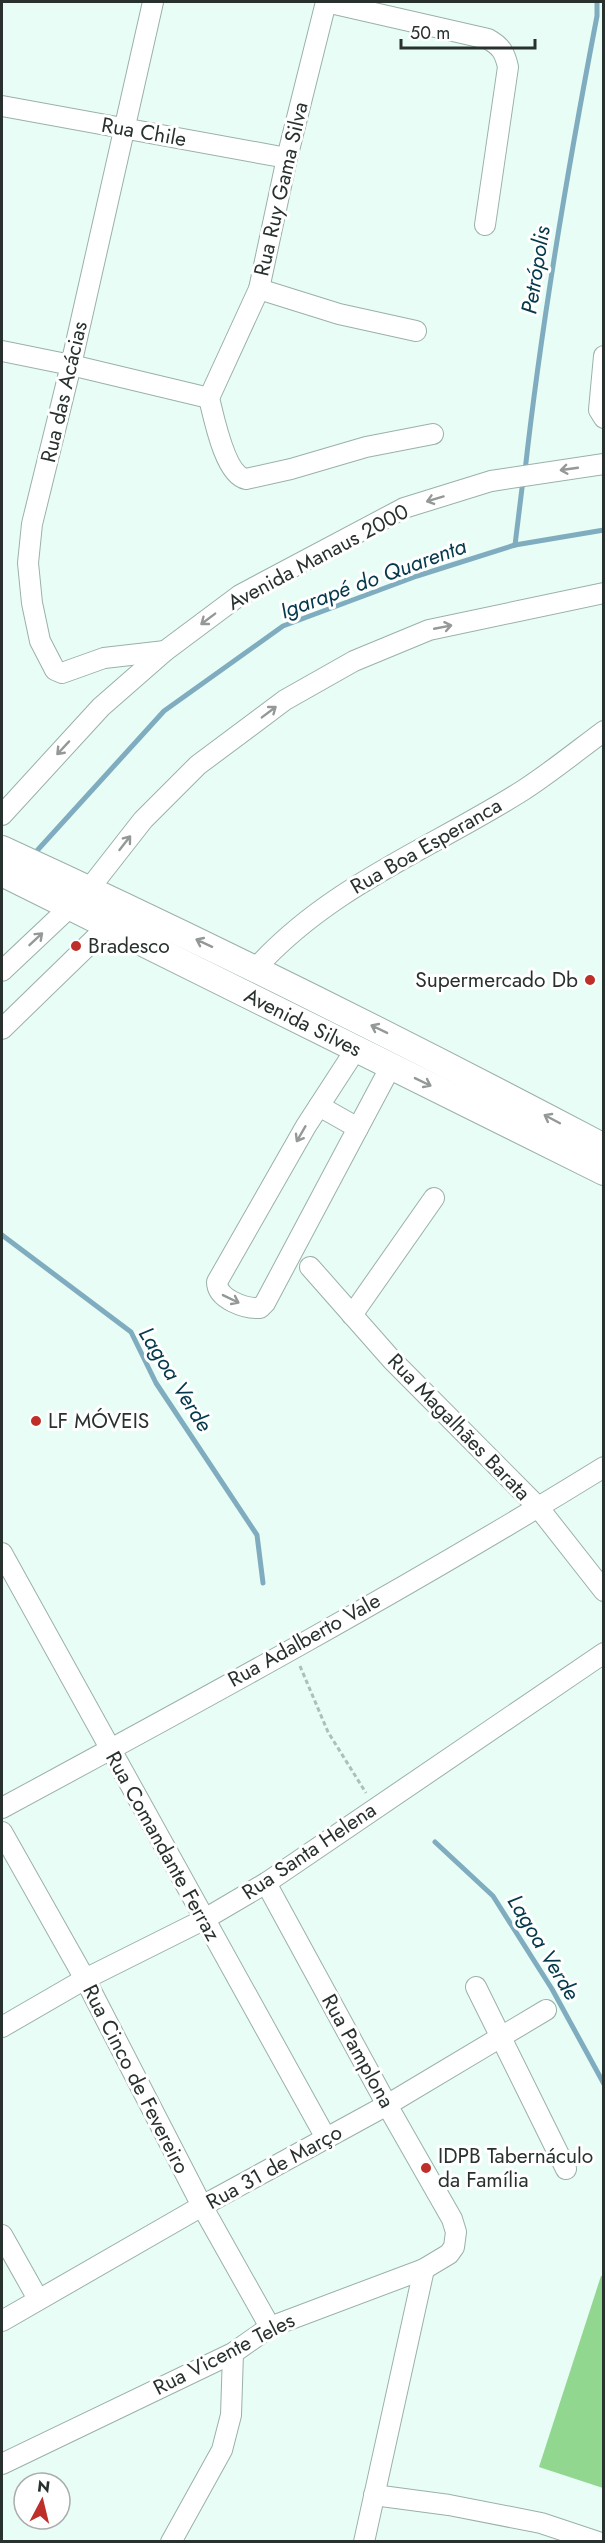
<svg xmlns="http://www.w3.org/2000/svg" width="605" height="2543" font-family="Jost,sans-serif">
<style>
.lines{fill:none;stroke-linecap:round;stroke-linejoin:round}
.stream{stroke:#80acc0;stroke-width:5}
.building{fill:#91d78f}
.minor-casing{stroke:#9bb0a9;stroke-width:22}
.major-casing{stroke:#9bb0a9;stroke-width:28}
.path{stroke:#adbfb9;stroke-width:3;stroke-dasharray:4.5 3;stroke-linecap:butt}
.minor{stroke:#fff;stroke-width:20}
.major{stroke:#fff;stroke-width:26}
.oneway{stroke:#949896}
.poi-dot{fill:#bd2f28;stroke:#fff;stroke-width:2}
.labels{text-anchor:middle;stroke-width:6;stroke-linejoin:round;paint-order:stroke}
.street-label{font-size:21px;fill:#28312e;stroke:#fff}
.poi-label{font-size:21px;fill:#28312e;stroke:#fff;text-anchor:start}
.water-label{font-size:22px;font-style:italic;fill:#04384b;stroke:#fff}
</style>
<rect width="100%" height="100%" fill="#e7fdf5"/>
<g class="lines">
<g class="stream">
<path d="M525 471C542 318 568 167 597 16V2"/>
<path d="M515 545 523 480"/>
<path d="M34 854 164 711 283 626 417 576 515 545 604 530"/>
<path d="M2 1235 131 1332 156 1383 257 1535 263 1583"/>
<path d="M435 1842 493 1896 552 1989 604 2084"/>
</g>
</g>
<path class="building" d="M601 2276H603V2488L539 2467Z"/>
<g class="lines">
<g class="minor-casing">
<g id="minor">
<path d="M153 2 71 365 32 524 28 563 32 603 40 641 55 670 62 673 104 658 165 651"/>
<path d="M2 106 287 158"/>
<path d="M259 289 339 314 416 331"/>
<path d="M2 351 71 365 209 398"/>
<path d="M604 356 599 410 604 418"/>
<path d="M209 398 259 289 287 158 326 2 488 39C501 46 505 53 508 67L485 225"/>
<path d="M209 398C214 418 225 475 246 479L291 469 366 447 433 434"/>
<path d="M2 815 101 707 165 651 240 595 404 508 491 481 604 464"/>
<path d="M256 968C330 886 430 849 522 791 550 773 577 751 604 731"/>
<path d="M2 971 89 889 143 820 198 765 285 700 354 661 429 630 604 593"/>
<path d="M2 1029 108 926"/>
<path d="M356 1049 306 1126 217 1282C217 1299 245 1309 260 1308L265 1303 391 1066"/>
<path d="M319 1106 358 1128"/>
<path d="M310 1267 392 1360 538 1507 604 1591"/>
<path d="M352 1315 434 1198"/>
<path d="M2 1553 326 2138"/>
<path d="M2 1808C204 1699 408 1588 604 1467"/>
<path d="M2 1832 85 1979 202 2206 270 2327"/>
<path d="M476 1987 566 2169"/>
<path d="M2 2027 85 1979 203 1920 266 1883 604 1653"/>
<path d="M2 2235 38 2299"/>
<path d="M2 2321 202 2206 387 2105 546 2010"/>
<path d="M2 2464 233 2353 270 2327 424 2269 449 2254 454 2247 456 2232 452 2219 387 2105 266 1883"/>
<path d="M374 2495 449 2505 541 2523 598 2542"/>
<path d="M171 2542 222 2450 231 2415 233 2353"/>
<path d="M364 2542 424 2269"/>
</g>
</g>
<g class="major-casing">
<g id="major">
<path d="M2 849C205 942 405 1042 604 1147"/>
<path id="s1" d="M2 873 604 1172"/>
</g>
</g>
<path class="path" d="M300 1666 328 1732 366 1793"/>
<use href="#minor" class="minor"/>
<use href="#major" class="major"/>
</g>
<defs><path id="oneway-shaft" d="M-6 0H5M1.5-3L5.5 0L1.5 3" fill="none" stroke-width="1.6" stroke-linecap="round" stroke-linejoin="round" transform="scale(1.5)"/></defs>
<g class="oneway">
<use href="#oneway-shaft" transform="translate(569 469) rotate(172)"/>
<use href="#oneway-shaft" transform="translate(435 499) rotate(163)"/>
<use href="#oneway-shaft" transform="translate(208 619) rotate(143)"/>
<use href="#oneway-shaft" transform="translate(443 627) rotate(-11)"/>
<use href="#oneway-shaft" transform="translate(269 712) rotate(-37)"/>
<use href="#oneway-shaft" transform="translate(63 748) rotate(133)"/>
<use href="#oneway-shaft" transform="translate(125 843) rotate(-52)"/>
<use href="#oneway-shaft" transform="translate(36 939) rotate(-43)"/>
<use href="#oneway-shaft" transform="translate(204 943) rotate(-155)"/>
<use href="#oneway-shaft" transform="translate(379 1029) rotate(-154)"/>
<use href="#oneway-shaft" transform="translate(423 1082) rotate(26)"/>
<use href="#oneway-shaft" transform="translate(552 1119) rotate(-152)"/>
<use href="#oneway-shaft" transform="translate(301 1134) rotate(120)"/>
<use href="#oneway-shaft" transform="translate(231 1299) rotate(26)"/>
</g>
<g class="poi-dot">
<circle cx="76" cy="946" r="6"/>
<circle cx="590" cy="980" r="6"/>
<circle cx="36" cy="1421" r="6"/>
<circle cx="426" cy="2168" r="6"/>
</g>
<g class="labels">
<g class="street-label">
<text transform="translate(144 132) rotate(10)" y="7">Rua Chile</text>
<text transform="translate(281 189) rotate(-77)" y="7">Rua Ruy Gama Silva</text>
<text transform="translate(64 392) rotate(-77)" y="7">Rua das Acácias</text>
<text transform="translate(318 557) rotate(-28)" y="7">Avenida Manaus 2000</text>
<text transform="translate(426 846) rotate(-30)" y="7">Rua Boa Esperanca</text>
<text dy="7" stroke="none"><textPath href="#s1" startOffset="336">Avenida Silves</textPath></text>
<text transform="translate(459 1427) rotate(46)" y="7">Rua Magalhães Barata</text>
<text transform="translate(304 1640) rotate(-29)" y="7">Rua Adalberto Vale</text>
<text transform="translate(163 1846) rotate(61)" y="7">Rua Comandante Ferraz</text>
<text transform="translate(309 1851) rotate(-34)" y="7">Rua Santa Helena</text>
<text transform="translate(358 2051) rotate(61)" y="7">Rua Pamplona</text>
<text transform="translate(136 2079) rotate(63)" y="7">Rua Cinco de Fevereiro</text>
<text transform="translate(274 2167) rotate(-29)" y="7">Rua 31 de Março</text>
<text transform="translate(224 2354) rotate(-27)" y="7">Rua Vicente Teles</text>
</g>
<g class="poi-label">
<text x="88" y="953">Bradesco</text>
<text x="578" y="987" text-anchor="end">Supermercado Db</text>
<text x="48" y="1428">LF MÓVEIS</text>
<text x="438" y="2163">IDPB Tabernáculo<tspan x="438" dy="24">da Família</tspan></text>
</g>
<g class="water-label">
<text transform="translate(535 270) rotate(-81)" y="8">Petrópolis</text>
<text transform="translate(373 578) rotate(-20)" y="8">Igarapé do Quarenta</text>
<text transform="translate(176 1379) rotate(58)" y="8">Lagoa Verde</text>
<text transform="translate(544 1947) rotate(59)" y="8">Lagoa Verde</text>
</g>
</g>
<rect width="605" height="2543" fill="none" stroke="#28312e" stroke-width="6"/>
<g transform="translate(42 2501) rotate(7)"><circle r="28" fill="#ffffff" stroke="#a9adab" stroke-width="1.5"/>
<path d="M0-4.5L10 22L0 15L-10 22Z" fill="#bd2f28"/>
<text y="-9" font-size="16" font-weight="bold" text-anchor="middle" fill="#28312e">N</text>
</g>
<path d="M401 39v9h134v-9" fill="none" stroke="#28312e" stroke-width="3"/>
<text x="410" y="39" font-size="18" fill="#28312e" stroke="#ffffff" stroke-width="4.5" paint-order="stroke">50 m</text>
</svg>
